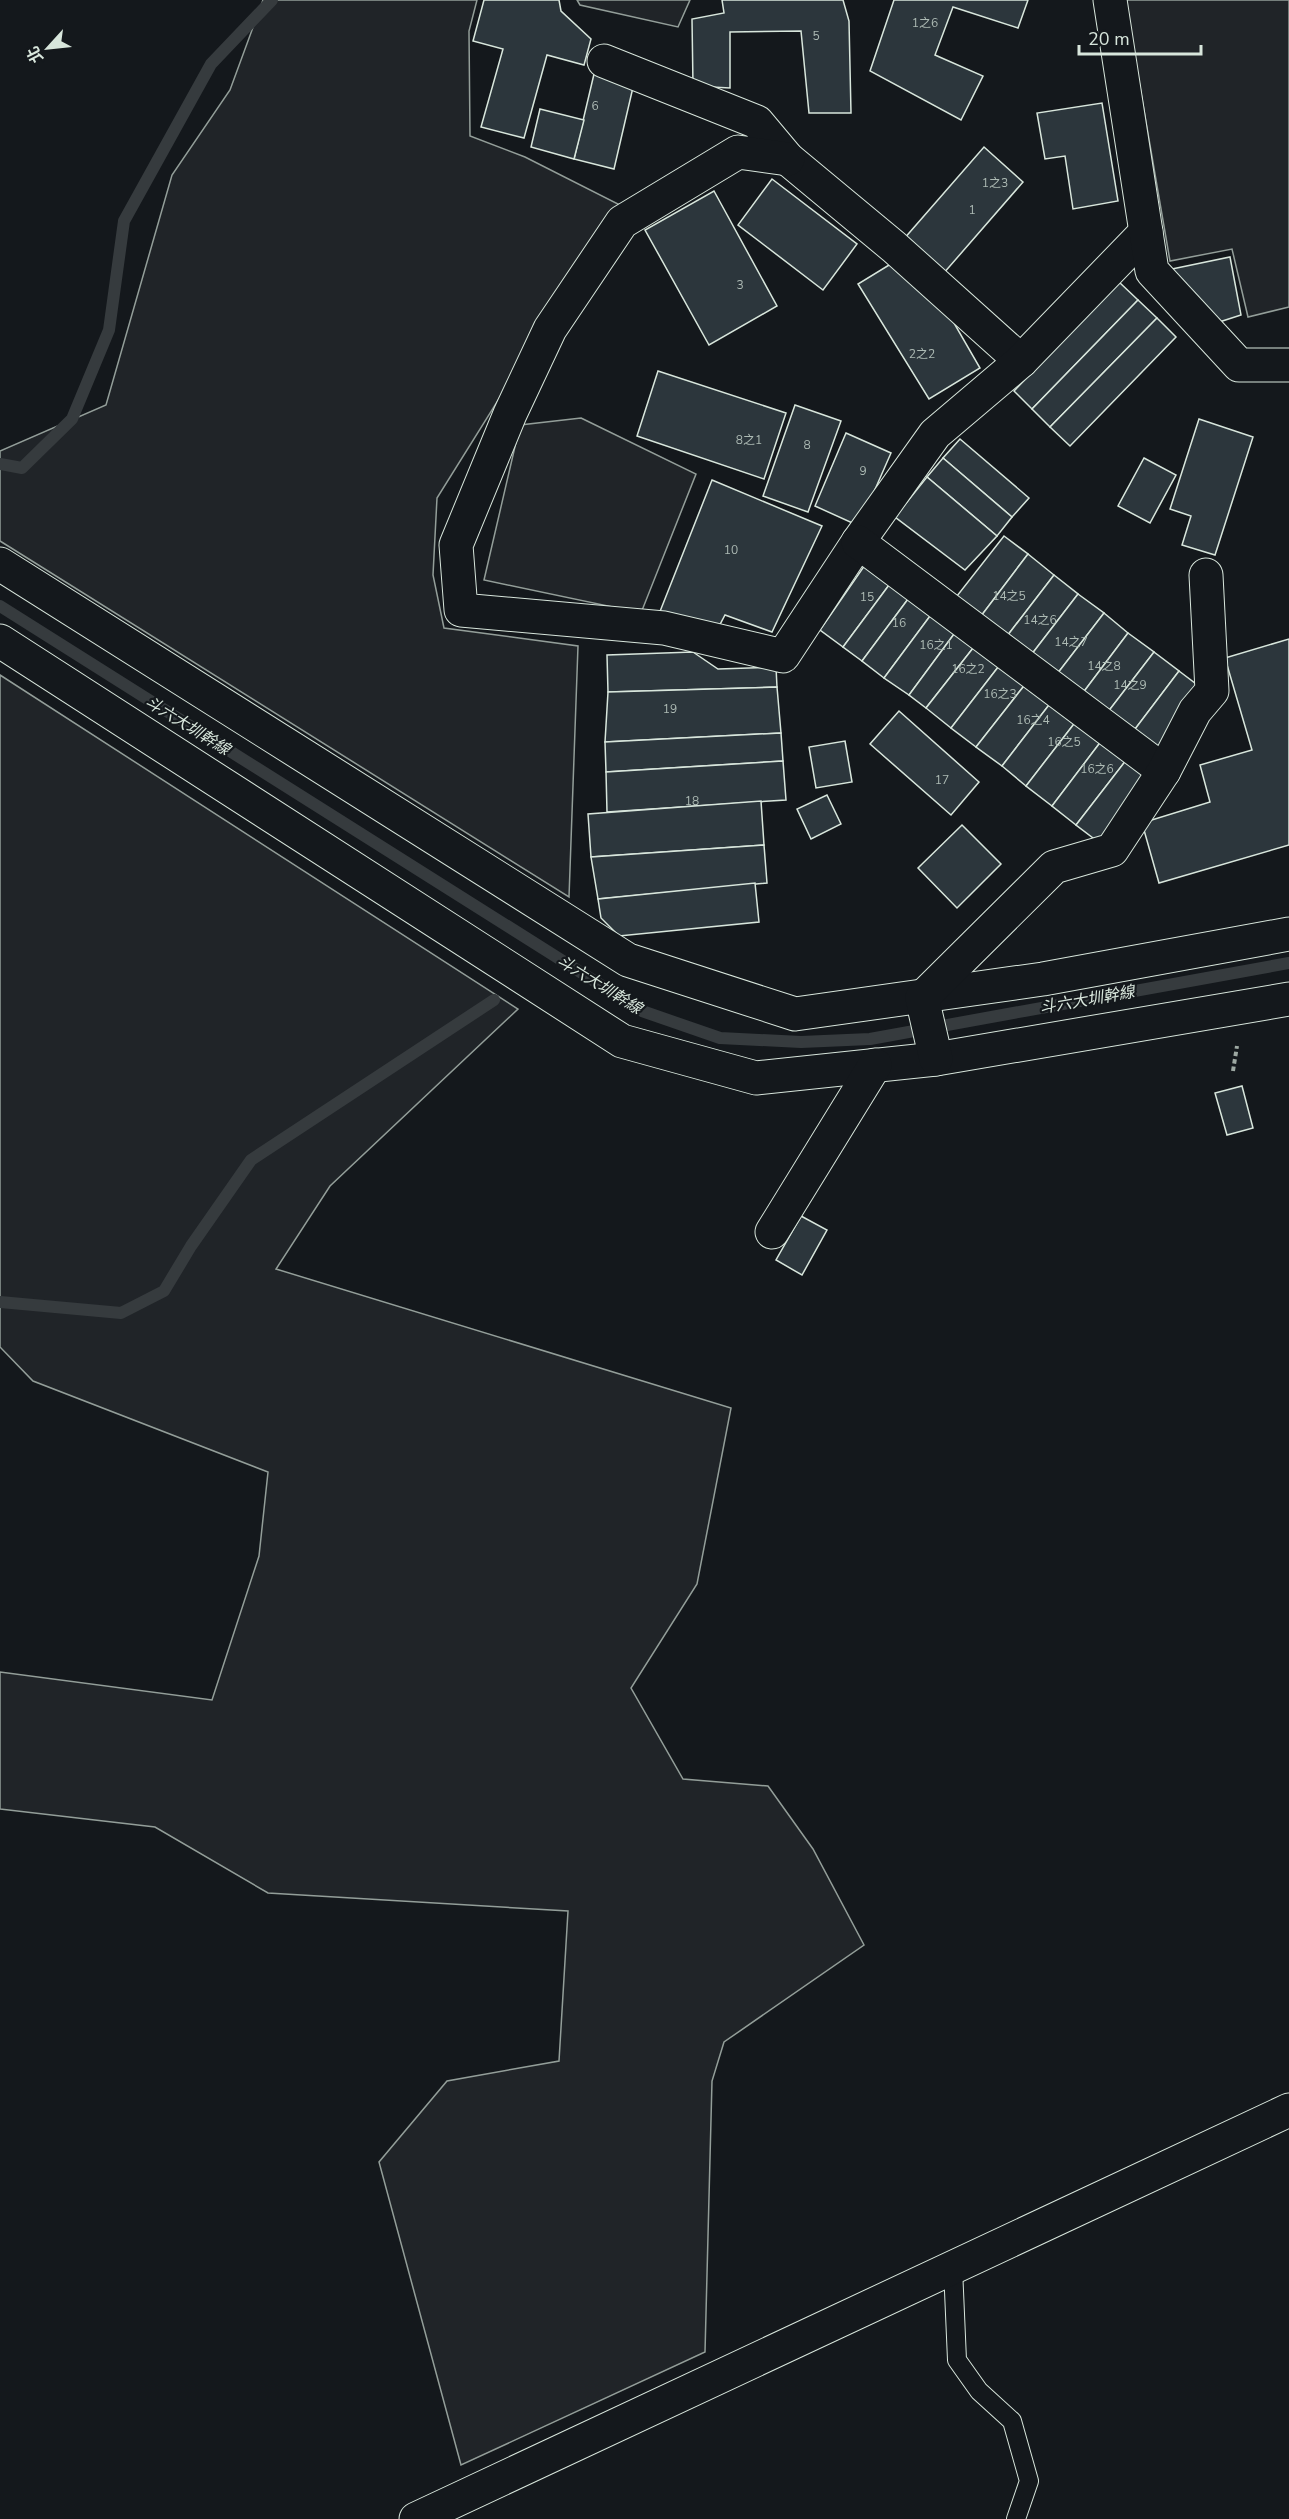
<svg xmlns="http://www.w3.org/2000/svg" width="1289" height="2519" font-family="'Nunito Sans','Noto Sans TC',sans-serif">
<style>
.green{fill:#202428;stroke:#939e99;stroke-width:1.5}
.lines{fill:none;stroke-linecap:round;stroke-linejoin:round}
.stream{stroke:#363b3e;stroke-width:12}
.building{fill:#2c363c;stroke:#d8e6dc;stroke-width:1.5}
.lane-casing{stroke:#d8e6dc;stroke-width:20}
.street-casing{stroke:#d8e6dc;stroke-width:35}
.secondary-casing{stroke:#d8e6dc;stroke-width:35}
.path{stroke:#9da8a2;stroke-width:4;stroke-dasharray:4.5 3;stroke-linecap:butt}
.lane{stroke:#14181c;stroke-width:18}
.street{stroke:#14181c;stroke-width:33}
.secondary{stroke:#14181c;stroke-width:33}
.labels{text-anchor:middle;stroke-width:4.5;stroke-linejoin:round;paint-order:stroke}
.number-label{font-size:12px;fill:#adbab4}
.water-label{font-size:16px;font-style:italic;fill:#d8e6dc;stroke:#14181c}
</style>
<rect width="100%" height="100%" fill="#14181c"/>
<g class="green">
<path d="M263 0H477L469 31 470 136 525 157 620 205 437 498 433 575 444 628 578 646 569 897 0 541V451L106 405 172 175 230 90Z"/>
<path d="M577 0H690L678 27 580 5Z"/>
<path d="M1125 0H1289V307L1248 317 1232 249 1170 261Z"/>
<path d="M581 418 696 474 641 613 484 580 520 425Z"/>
<path d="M0 675 518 1009 330 1186 276 1269 731 1408 697 1584 631 1688 683 1779 768 1786 813 1849 864 1945 724 2042 712 2081 705 2352 461 2465 379 2162 447 2081 559 2061 568 1911 268 1893 155 1827 0 1809V1672L212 1700 259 1556 268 1472 33 1381 0 1347Z"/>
</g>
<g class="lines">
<g class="stream">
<path d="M0 464 22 468 72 419 109 330 124 221 211 64 272 0"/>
<path d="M0 606 642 1011 720 1038 801 1042 870 1039 1289 963"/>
<path d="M0 1302 121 1313 164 1291 191 1246 251 1160 494 1000"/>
</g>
</g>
<g class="building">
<path d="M484 0H559L561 11 591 39 584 65 547 55 524 138 481 127 503 49 473 41Z"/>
<path d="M722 0H843L849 21 851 113H809L801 31 730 32V88L693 86 692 19 724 13Z"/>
<path d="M894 0H1028L1018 28 953 7 935 55 983 76 961 120 870 71Z"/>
<path d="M594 74 634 83 614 169 574 159Z"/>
<path d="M1102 103 1118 201 1073 209 1065 156 1045 159 1037 113Z"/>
<path d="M540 109 584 120 574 159 531 147Z"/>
<path d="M984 147 1023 182 943 274 903 240Z"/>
<path d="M772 179 857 244 823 290 738 225Z"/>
<path d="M714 191 777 306 709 345 645 230Z"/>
<path d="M1230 257 1241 315 1213 324 1172 269Z"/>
<path d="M894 262 939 297 980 368 929 399 858 284Z"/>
<path d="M1119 282 1138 300 1032 409 1014 391Z"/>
<path d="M1138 300 1157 318 1050 427 1032 409Z"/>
<path d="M1157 318 1176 337 1070 446 1050 427Z"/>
<path d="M658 371 786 413 764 479 637 436Z"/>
<path d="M795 405 841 421 808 512 763 496Z"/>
<path d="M1199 419 1253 437 1215 555 1182 545 1191 516 1170 509Z"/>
<path d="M846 433 891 453 859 526 815 506Z"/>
<path d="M960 439 1029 498 1012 517 943 458Z"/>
<path d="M943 458 1012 517 997 536 927 477Z"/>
<path d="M1144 458 1176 475 1150 523 1118 506Z"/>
<path d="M927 477 997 536 965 570 895 517Z"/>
<path d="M712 480 822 526 772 632 725 615 716 632 659 614Z"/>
<path d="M1004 536 1028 554 978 620 953 601Z"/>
<path d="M1028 554 1054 575 1004 640 978 620Z"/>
<path d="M867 562 892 581 843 647 820 630Z"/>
<path d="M1054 575 1078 594 1028 659 1004 640Z"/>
<path d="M892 581 911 595 862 661 843 647Z"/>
<path d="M1078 594 1104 613 1054 678 1028 659Z"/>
<path d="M911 595 933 612 884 678 862 661Z"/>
<path d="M933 612 957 630 909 695 884 678Z"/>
<path d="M1104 613 1128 633 1079 698 1054 678Z"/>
<path d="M957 630 977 643 926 708 909 695Z"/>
<path d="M1128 633 1154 652 1104 717 1079 698Z"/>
<path d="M1289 639V845L1159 883 1142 823 1210 802 1200 765 1252 750 1225 658Z"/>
<path d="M977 643 1002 662 951 728 926 708Z"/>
<path d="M693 652 718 669 776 667 777 687 608 692 607 655Z"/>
<path d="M1154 652 1179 671 1129 737 1104 717Z"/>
<path d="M1002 662 1027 682 976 747 951 728Z"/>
<path d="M1179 671 1204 690 1154 756 1129 737Z"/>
<path d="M1027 682 1052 701 1002 766 976 747Z"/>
<path d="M777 687 781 733 605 742 608 692Z"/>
<path d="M1052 701 1077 720 1026 786 1002 766Z"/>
<path d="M899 711 979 782 951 815 870 744Z"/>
<path d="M1077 720 1102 740 1052 806 1026 786Z"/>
<path d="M781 733 783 761 606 772 605 742Z"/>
<path d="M1102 740 1127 759 1076 825 1052 806Z"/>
<path d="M845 741 852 782 816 788 809 747Z"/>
<path d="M1127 759 1152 779 1101 844 1076 825Z"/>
<path d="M783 761 786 800 607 812 606 772Z"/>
<path d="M827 795 841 824 811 839 797 809Z"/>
<path d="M761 801 764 845 591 857 588 814Z"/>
<path d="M962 825 1001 864 957 908 918 868Z"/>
<path d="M764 845 767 883 598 899 591 857Z"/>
<path d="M755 883 759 922 619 936 601 918 598 899Z"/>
<path d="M1242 1086 1253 1128 1227 1135 1215 1093Z"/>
<path d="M801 1216 827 1230 802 1275 776 1260Z"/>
</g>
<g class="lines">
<g class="lane-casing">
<path id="lane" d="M953 2268 957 2360 979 2391 1012 2421 1029 2481 1016 2519"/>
</g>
<g class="street-casing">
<g id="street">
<path d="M604 61 757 122 788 159 894 247 1021 361"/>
<path d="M788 159 738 152 622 222 550 329 510 414 456 545 461 610 664 628 783 656 858 542 935 434 1021 361 1146 232"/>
<path d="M858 542 1164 771"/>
<path d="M0 564 628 960 795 1014 1043 979 1289 934"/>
<path d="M0 641 622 1041 756 1078 936 1059 1289 999"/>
<path d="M936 1059 922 998 1054 867 1112 850 1164 771 1195 711 1212 691 1206 575"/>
<path d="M772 1232 875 1065"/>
<path d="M416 2519 1289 2110"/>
</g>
</g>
<g class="secondary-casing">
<path id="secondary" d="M1110 0 1152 271 1239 365H1289"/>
</g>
<path class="path" d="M1233 1071 1237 1046"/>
<use href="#lane" class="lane"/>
<use href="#street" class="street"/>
<use href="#secondary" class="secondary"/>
</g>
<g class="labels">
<g class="number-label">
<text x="925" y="27">1之6</text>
<text x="816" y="40">5</text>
<text x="595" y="110">6</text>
<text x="995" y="187">1之3</text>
<text x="972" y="214">1</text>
<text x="740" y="289">3</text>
<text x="922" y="358">2之2</text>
<text x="749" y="444">8之1</text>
<text x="807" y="449">8</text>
<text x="863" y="475">9</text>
<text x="731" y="554">10</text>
<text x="1009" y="600">14之5</text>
<text x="867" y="601">15</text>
<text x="1040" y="624">14之6</text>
<text x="899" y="627">16</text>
<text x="1071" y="646">14之7</text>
<text x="936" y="649">16之1</text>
<text x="1104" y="670">14之8</text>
<text x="968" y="673">16之2</text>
<text x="1130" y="689">14之9</text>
<text x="1000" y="698">16之3</text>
<text x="670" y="713">19</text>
<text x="1033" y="724">16之4</text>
<text x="1064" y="746">16之5</text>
<text x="1097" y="773">16之6</text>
<text x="942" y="784">17</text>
<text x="692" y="805">18</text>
</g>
<g class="water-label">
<text transform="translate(188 725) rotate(32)" y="6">斗六大圳幹線</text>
<text transform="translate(600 984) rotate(32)" y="6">斗六大圳幹線</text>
<text transform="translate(1087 999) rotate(-10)" y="6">斗六大圳幹線</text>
</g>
</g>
<g transform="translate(48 48) rotate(243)" stroke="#14181c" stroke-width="4.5" paint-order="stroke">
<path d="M0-4.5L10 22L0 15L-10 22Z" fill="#d8e6dc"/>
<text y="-9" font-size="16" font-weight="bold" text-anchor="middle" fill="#d8e6dc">北</text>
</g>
<path d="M1079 45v9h122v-9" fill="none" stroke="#d8e6dc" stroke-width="3"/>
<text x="1088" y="45" font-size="18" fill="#d8e6dc" stroke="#14181c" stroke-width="4.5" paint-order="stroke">20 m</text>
</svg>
